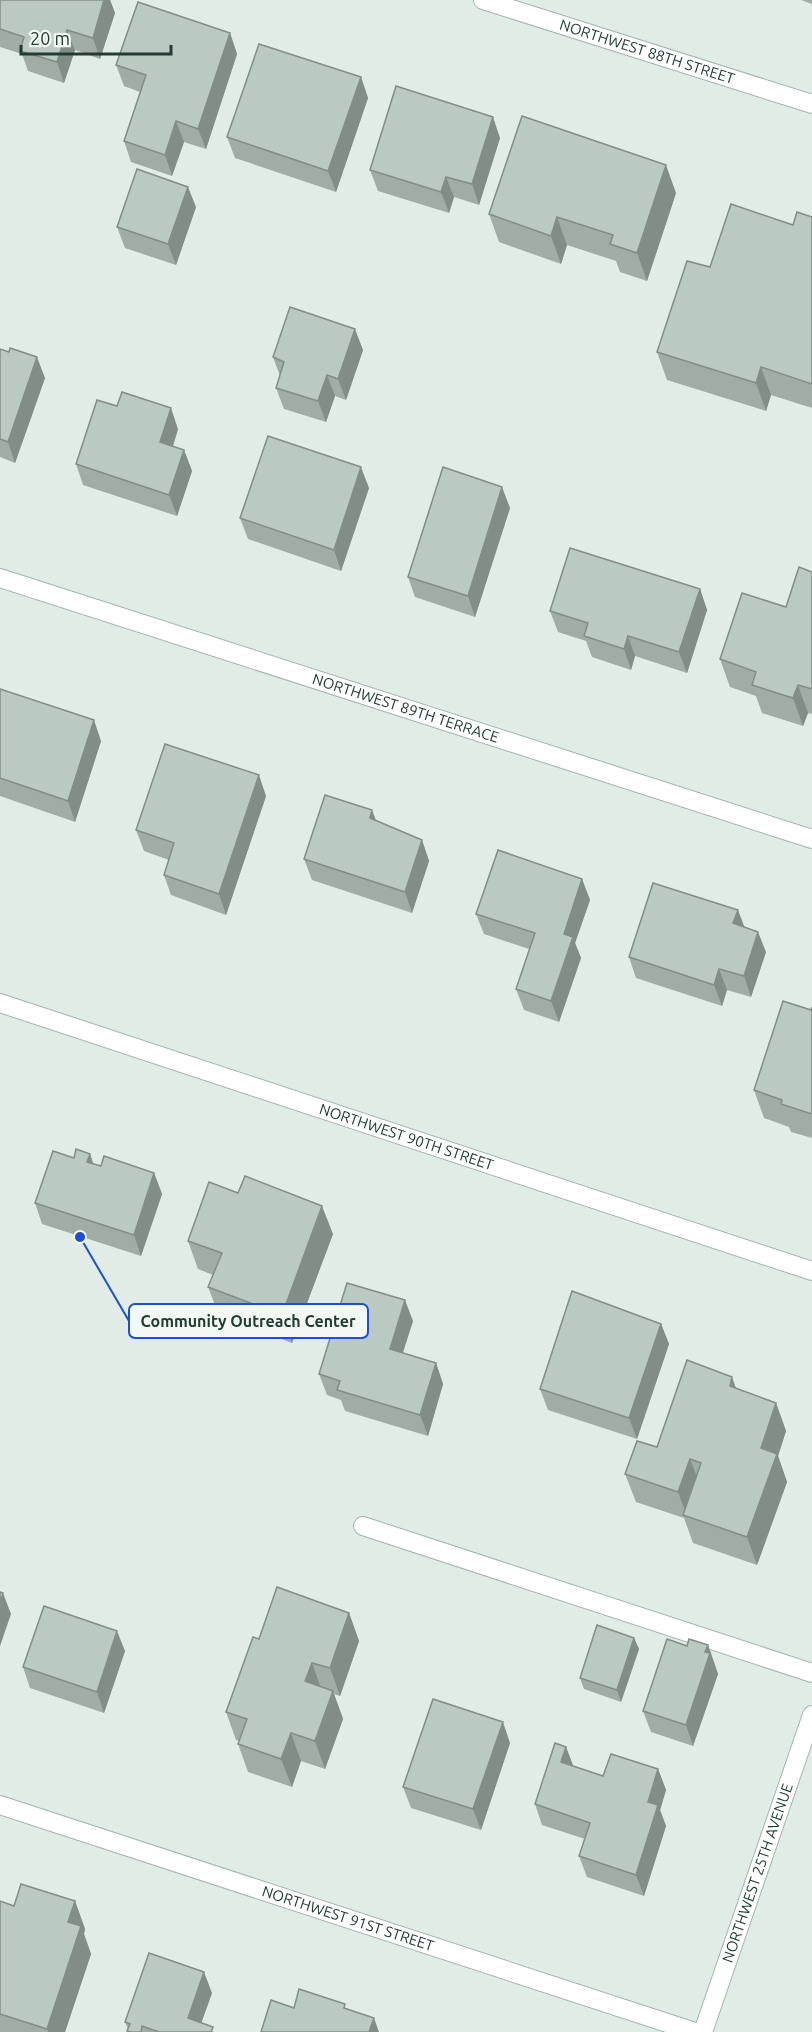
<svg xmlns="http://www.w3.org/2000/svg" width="812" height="2032" font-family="Ubuntu,sans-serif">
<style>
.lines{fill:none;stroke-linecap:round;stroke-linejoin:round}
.service-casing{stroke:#a4b4ad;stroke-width:20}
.minor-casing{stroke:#a4b4ad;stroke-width:20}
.service{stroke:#fff;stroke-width:18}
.minor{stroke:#fff;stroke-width:18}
.wall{fill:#a0ada7}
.shaded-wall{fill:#828d88}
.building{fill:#bac9c2;stroke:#828d88;stroke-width:1.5}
.labels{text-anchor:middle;stroke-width:5;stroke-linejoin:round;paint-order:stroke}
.street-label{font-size:15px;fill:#213d33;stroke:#f2f8f4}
.leader{fill:none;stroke:#1d4ed8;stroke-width:2}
.callout-dot{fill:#1d4ed8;stroke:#f2f8f4;stroke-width:2}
.callout{fill:#f2f8f4;stroke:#1d4ed8;stroke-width:2}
.callout-label{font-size:16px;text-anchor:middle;font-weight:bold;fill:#213d33}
</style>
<rect width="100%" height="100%" fill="#e1ece6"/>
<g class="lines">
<g class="service-casing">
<path id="service" d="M363 1526 812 1673"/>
</g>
<g class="minor-casing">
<g id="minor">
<path id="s1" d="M483 0 812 104"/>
<path id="s2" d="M0 578 812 839"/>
<path id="s3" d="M0 1003 812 1271"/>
<path id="s4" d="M0 1805 695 2032"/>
<path id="s5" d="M703 2032 812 1715"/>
</g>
</g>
<use href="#service" class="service"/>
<use href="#minor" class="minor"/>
</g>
<g class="wall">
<path d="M0 0H110L115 13 100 59 75 50 64 83 28 71 22 54 0 47Z"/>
<path d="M801 0H812V4Z"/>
<path d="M230 33 237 54 206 149 184 142 172 176 131 162 124 141 140 92 124 86 116 65Z"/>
<path d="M361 77 368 98 336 192 235 158 227 137Z"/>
<path d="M500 138 479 205 454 197 449 213 378 191 370 170Z"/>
<path d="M676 193 647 281 620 272 616 261 567 245 561 264 499 242 489 214Z"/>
<path d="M196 207 176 265 125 248 117 227Z"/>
<path d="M812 217V408L771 395 766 411 667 380 657 352 710 267 793 225Z"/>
<path d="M0 349 45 378 15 463 0 457Z"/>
<path d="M363 350 346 400 335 396 326 422 284 409 276 388 280 376 273 357Z"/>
<path d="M178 429 173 446 184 450 192 471 177 516 83 485 76 464Z"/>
<path d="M369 488 341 571 248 539 240 518Z"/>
<path d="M510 508 475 617 415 597 408 577Z"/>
<path d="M812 572V714L808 713 803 726 762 713 756 696 730 687 720 659 786 607Z"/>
<path d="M700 589 707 610 687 673 635 656 631 670 592 657 586 641 558 632 550 611Z"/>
<path d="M0 689 101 741 75 822 0 796Z"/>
<path d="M266 796 226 915 171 895 164 875 169 860 144 851 136 830Z"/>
<path d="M376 821 422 840 429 861 412 913 312 880 304 859Z"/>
<path d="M582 879 590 900 575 943 581 958 559 1022 524 1010 516 989 529 949 484 934 476 914Z"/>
<path d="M744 927 766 952 751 997 727 990 722 1006 636 978 629 957Z"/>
<path d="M812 1007V1138L791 1132 789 1127 764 1118 754 1090 811 1010Z"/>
<path d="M90 1154 93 1164 101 1166 154 1173 162 1194 141 1256 42 1224 35 1203 74 1158Z"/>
<path d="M333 1234 292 1343 219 1315 208 1287 213 1275 198 1269 188 1241Z"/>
<path d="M413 1321 403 1353 436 1363 443 1384 428 1436 345 1411 341 1400 327 1395 319 1374Z"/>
<path d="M661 1324 669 1344 637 1439 548 1410 540 1389Z"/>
<path d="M737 1389 776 1403 786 1431 778 1456 787 1482 757 1565 693 1543 684 1518 636 1502 625 1474 657 1447Z"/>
<path d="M349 1613 359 1641 340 1696 334 1694 343 1719 325 1769 301 1761 292 1787 248 1772 238 1744 239 1741 236 1740 226 1712 259 1639Z"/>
<path d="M634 1638 639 1649 621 1702 584 1689 580 1678Z"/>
<path d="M708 1645 718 1674 693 1746 651 1732 643 1711 687 1646Z"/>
<path d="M125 1651 104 1713 30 1688 23 1667Z"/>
<path d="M510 1743 481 1830 411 1808 403 1787Z"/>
<path d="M566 1747 573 1766 603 1776 658 1769 666 1790 660 1810 666 1826 644 1896 587 1877 579 1856 585 1839 542 1825 535 1804Z"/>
<path d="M0 1901 14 1906 75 1901 85 1929 84 1934 91 1954 65 2032H0Z"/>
<path d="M212 1993 201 2023 214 2032H128V2029L125 2022Z"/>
</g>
<g class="shaded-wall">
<path d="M104 0H110L115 13 100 59 93 38Z"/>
<path d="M67 30 75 50 64 83 57 62Z"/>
<path d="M230 33 237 54 206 149 198 129Z"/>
<path d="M361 77 368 98 336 192 328 171Z"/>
<path d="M493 117 500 138 479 205 472 184Z"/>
<path d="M176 121 184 142 172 176 165 155Z"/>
<path d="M666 165 676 193 647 281 637 253Z"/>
<path d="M446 177 454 197 449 213 441 192Z"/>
<path d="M188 187 196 207 176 265 168 244Z"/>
<path d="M557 217 567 245 561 264 551 236Z"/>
<path d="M355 329 363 350 346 400 338 379Z"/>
<path d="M37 357 45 378 15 463 8 442Z"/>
<path d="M761 367 771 395 766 411 756 383Z"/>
<path d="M327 375 335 396 326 422 318 401Z"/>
<path d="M171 408 178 429 168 462 160 442Z"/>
<path d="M184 450 192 471 177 516 169 495Z"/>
<path d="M361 467 369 488 341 571 334 550Z"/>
<path d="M502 487 510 508 475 617 468 596Z"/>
<path d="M700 589 707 610 687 673 679 652Z"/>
<path d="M628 636 635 656 631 670 624 649Z"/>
<path d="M798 685 808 713 803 726 793 698Z"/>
<path d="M94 720 101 741 75 822 68 801Z"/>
<path d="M259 775 266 796 226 915 219 894Z"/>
<path d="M372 810 380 831 370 818Z"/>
<path d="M422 840 429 861 412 913 405 892Z"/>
<path d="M582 879 590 900 575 943 581 958 559 1022 551 1001 564 934Z"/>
<path d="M738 910 746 931 733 923Z"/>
<path d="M758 932 766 952 751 997 744 976Z"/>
<path d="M719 969 727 990 722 1006 714 985Z"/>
<path d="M90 1154 97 1175 87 1162Z"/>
<path d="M154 1173 162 1194 141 1256 134 1235Z"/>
<path d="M322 1206 333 1234 292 1343 282 1315Z"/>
<path d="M405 1300 413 1321 397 1370 390 1349Z"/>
<path d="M661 1324 669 1344 637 1439 629 1418Z"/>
<path d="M436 1363 443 1384 428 1436 420 1415Z"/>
<path d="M732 1377 742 1405 730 1386Z"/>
<path d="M776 1403 786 1431 778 1456 787 1482 757 1565 747 1537 761 1448Z"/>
<path d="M690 1459 701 1487 687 1516 678 1492Z"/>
<path d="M3 1593 11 1614 0 1646V1603Z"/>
<path d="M349 1613 359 1641 340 1696 330 1668Z"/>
<path d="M117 1631 125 1651 104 1713 97 1692Z"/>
<path d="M634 1638 639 1649 621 1702 617 1690Z"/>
<path d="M708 1645 718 1674 693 1746 686 1725Z"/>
<path d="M312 1663 322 1691 305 1681Z"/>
<path d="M333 1691 343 1719 325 1769 315 1741Z"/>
<path d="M503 1722 510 1743 481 1830 473 1809Z"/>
<path d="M291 1733 301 1761 292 1787 281 1759Z"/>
<path d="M566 1747 574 1768 561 1762Z"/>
<path d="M658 1769 666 1790 660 1810 666 1826 644 1896 636 1875 648 1802Z"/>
<path d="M75 1901 85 1929 84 1934 91 1954 65 2032H48L47 2029 68 1922Z"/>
<path d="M204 1972 212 1993 198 2032 188 2018Z"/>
<path d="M374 2018 379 2032H369Z"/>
</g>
<g class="building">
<path d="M0 0H104L93 38 67 30 57 62 20 51 24 37 0 29Z"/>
<path d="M138 2 230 33 198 129 176 121 165 155 124 141 146 75 116 65Z"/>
<path d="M259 44 361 77 328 171 227 137Z"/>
<path d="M396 86 493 117 472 184 446 177 441 192 370 170Z"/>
<path d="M522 116 666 165 637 253 610 244 613 235 557 217 551 236 489 214Z"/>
<path d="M137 169 188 187 168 244 117 227Z"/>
<path d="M731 204 793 225 797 212 812 217V384L761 367 756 383 657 352 687 261 710 267Z"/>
<path d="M290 307 355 329 338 379 327 375 318 401 276 388 284 362 273 357Z"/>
<path d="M10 348 37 357 8 442 0 439V349L9 352Z"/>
<path d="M122 392 171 408 160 442 184 450 169 495 76 464 97 400 117 406Z"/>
<path d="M268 436 361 467 334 550 240 518Z"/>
<path d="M443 467 502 487 468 596 408 577Z"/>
<path d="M570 548 700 589 679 652 628 636 624 649 584 636 588 623 550 611Z"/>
<path d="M799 567 812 572V689L798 685 793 698 752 685 756 672 720 659 742 593 786 607Z"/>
<path d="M0 689 94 720 68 801 0 778Z"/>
<path d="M165 744 259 775 219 894 164 875 174 843 136 830Z"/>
<path d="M325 795 372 810 370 818 422 840 405 892 304 859Z"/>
<path d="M498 850 582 879 564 934 573 937 551 1001 516 989 535 933 476 914Z"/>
<path d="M653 883 738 910 733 923 758 932 744 976 719 969 714 985 629 957Z"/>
<path d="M783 1001 811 1010 812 1007V1114L781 1104 782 1100 754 1090Z"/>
<path d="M76 1149 90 1154 87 1162 101 1166 104 1156 154 1173 134 1235 35 1203 53 1151 74 1158Z"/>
<path d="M245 1176 322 1206 282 1315 208 1287 222 1253 188 1241 209 1182 238 1193Z"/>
<path d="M347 1283 405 1300 390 1349 436 1363 420 1415 337 1390 340 1381 319 1374Z"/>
<path d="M572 1291 661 1324 629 1418 540 1389Z"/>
<path d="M687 1360 732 1377 730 1386 776 1403 761 1448 777 1454 747 1537 683 1515 701 1463 690 1459 678 1492 625 1474 637 1441 657 1447Z"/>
<path d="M277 1587 349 1613 330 1668 312 1663 305 1681 333 1691 315 1741 291 1733 281 1759 238 1744 247 1719 226 1712 253 1637 259 1639Z"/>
<path d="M0 1592 3 1593 0 1603Z"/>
<path d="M44 1606 117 1631 97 1692 23 1667Z"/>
<path d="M597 1625 634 1638 617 1690 580 1678Z"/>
<path d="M667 1639 687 1646 689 1639 708 1645 705 1652 710 1653 686 1725 643 1711Z"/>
<path d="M433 1699 503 1722 473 1809 403 1787Z"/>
<path d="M555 1743 566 1747 561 1762 603 1776 611 1754 658 1769 648 1802 658 1805 636 1875 579 1856 590 1823 535 1804Z"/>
<path d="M21 1884 75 1901 68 1922 81 1926 47 2029 0 2014V1901L14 1906Z"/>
<path d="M149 1953 204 1972 188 2018 213 2027 211 2032H159L142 2026 141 2032H131L127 2031 130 2024 125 2022Z"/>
<path d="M299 1989 345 2004 344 2008 374 2018 369 2032H261L271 2000 294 2008Z"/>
</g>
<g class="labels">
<g class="street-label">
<text dy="5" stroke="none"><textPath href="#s1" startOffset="172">NORTHWEST 88TH STREET</textPath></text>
<text dy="5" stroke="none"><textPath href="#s2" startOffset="426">NORTHWEST 89TH TERRACE</textPath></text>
<text dy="5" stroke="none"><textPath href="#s3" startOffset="428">NORTHWEST 90TH STREET</textPath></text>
<text dy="5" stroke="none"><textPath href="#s5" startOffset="168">NORTHWEST 25TH AVENUE</textPath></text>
<text dy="5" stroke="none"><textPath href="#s4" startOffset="366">NORTHWEST 91ST STREET</textPath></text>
</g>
</g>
<path class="leader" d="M80 1237L129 1321"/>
<circle class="callout-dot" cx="80" cy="1237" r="6"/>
<rect class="callout" x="129" y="1304" width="239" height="34" rx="6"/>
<g class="callout-label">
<text x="248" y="1327">Community Outreach Center</text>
</g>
<path d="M21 45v9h150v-9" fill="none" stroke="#213d33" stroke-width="3"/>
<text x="30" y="45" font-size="18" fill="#213d33" stroke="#f2f8f4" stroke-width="4.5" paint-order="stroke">20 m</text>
</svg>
